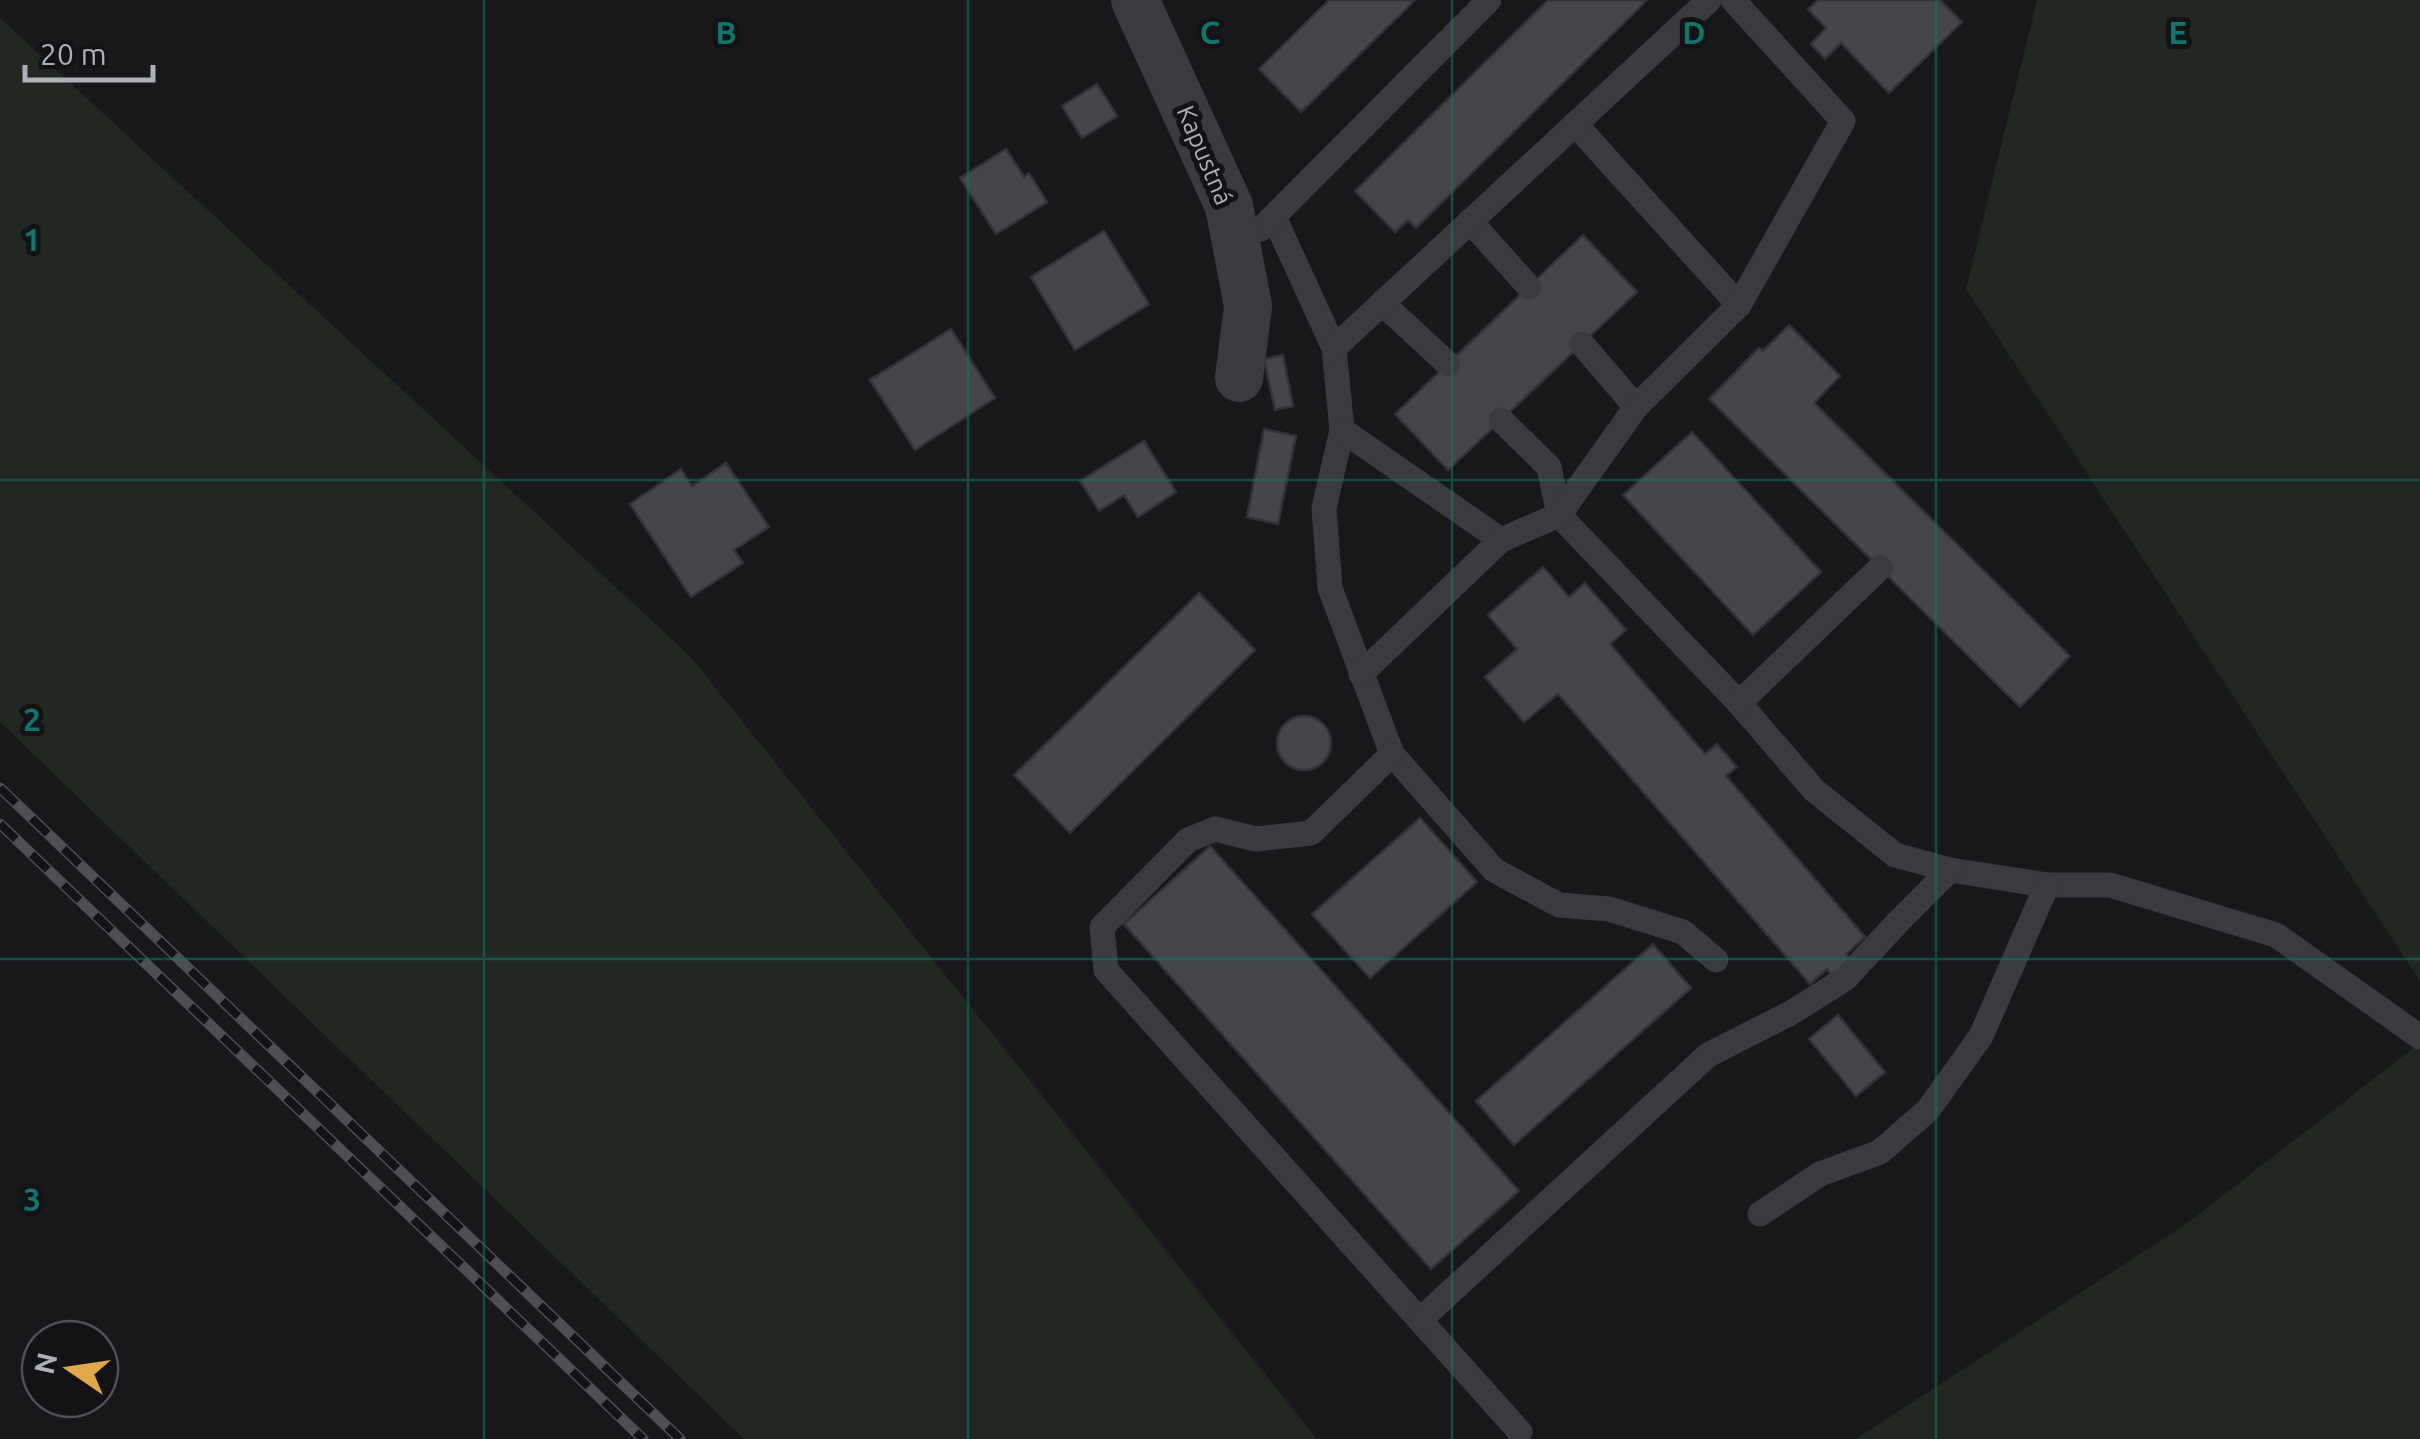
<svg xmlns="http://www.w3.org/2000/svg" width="2420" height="1439" font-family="Ubuntu,sans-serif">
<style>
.green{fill:#212821}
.building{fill:#45464a;stroke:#323336;stroke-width:2.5}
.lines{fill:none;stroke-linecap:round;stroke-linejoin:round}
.service{stroke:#3a3b3f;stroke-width:25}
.minor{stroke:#3a3b3f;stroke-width:48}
.rail-casing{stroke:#4d4f54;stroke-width:11}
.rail{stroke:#131315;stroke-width:8;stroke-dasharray:22;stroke-linecap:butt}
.grid{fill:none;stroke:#0f766e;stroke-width:2.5;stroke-opacity:0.55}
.labels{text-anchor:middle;stroke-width:10;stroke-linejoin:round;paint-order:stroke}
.street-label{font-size:25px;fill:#acb0b9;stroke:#131315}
.grid-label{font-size:32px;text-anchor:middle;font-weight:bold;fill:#0f766e;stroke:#131315;stroke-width:10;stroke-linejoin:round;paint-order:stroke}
</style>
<rect width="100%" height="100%" fill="#18181a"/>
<g class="green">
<path d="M2037 0H2420V981L1966 289Z"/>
<path d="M0 18 690 656 1317 1439H744L0 722Z"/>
<path d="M2420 1043V1439H1856L2186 1224Z"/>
</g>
<g class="building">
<path d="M1329 0H1415L1301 112 1259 69Z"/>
<path d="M1548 0H1647L1416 228 1408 220 1395 232 1355 191Z"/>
<path d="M1818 0H1940L1962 22 1889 93 1841 43 1825 59 1811 44 1826 28 1808 9Z"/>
<path d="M1097 84 1117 116 1082 138 1062 106Z"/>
<path d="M1006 149 1024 177 1029 173 1047 202 996 234 960 178Z"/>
<path d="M1104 231 1149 304 1075 350 1031 277Z"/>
<path d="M1583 235 1637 292 1448 470 1395 414Z"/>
<path d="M1789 325 1840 376 1814 403 2070 656 2020 707 1709 399 1759 348 1763 351Z"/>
<path d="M951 329 995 398 915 450 870 380Z"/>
<path d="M1283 355 1293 406 1275 410 1264 359Z"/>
<path d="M1264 429 1296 436 1278 524 1247 517Z"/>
<path d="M1692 432 1821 572 1753 635 1623 495Z"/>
<path d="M1144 441 1176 492 1138 517 1124 495 1099 511 1080 481Z"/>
<path d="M726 463 769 527 734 550 743 563 691 597 630 504 681 469 692 486Z"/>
<path d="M1543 567 1569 597 1585 583 1626 630 1610 644 1705 754 1717 744 1737 767 1726 776 1865 937 1846 954 1853 962 1834 978 1827 969 1810 984 1558 694 1524 722 1485 677 1517 649 1488 615Z"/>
<path d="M1199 593 1255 650 1070 833 1014 775Z"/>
<circle cx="1304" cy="743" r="27"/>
<path d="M1420 818 1477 882 1370 978 1312 914Z"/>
<path d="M1210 846 1519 1191 1431 1269 1124 924Z"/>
<path d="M1653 944 1691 988 1514 1145 1476 1101Z"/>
<path d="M1838 1015 1885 1072 1856 1096 1809 1039Z"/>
</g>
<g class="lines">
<g class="service">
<path d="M1575 124 1739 305"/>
<path d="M1274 217 1334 348 1342 430 1324 508 1330 588 1392 754 1494 870 1559 905 1609 909 1683 932 1716 960"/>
<path d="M1470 221 1529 287"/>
<path d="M1261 229 1489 0"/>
<path d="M1382 303 1448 364"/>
<path d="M1582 344 1636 407"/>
<path d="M1334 348 1709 0"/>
<path d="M1501 420 1549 467 1559 515 1739 703 1814 790 1895 855 1950 870 2047 885H2110L2276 935 2420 1037"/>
<path d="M1342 430 1501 540"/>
<path d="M1361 674 1501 540 1559 515 1636 407 1739 305 1843 121 1733 0"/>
<path d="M1739 703 1880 568"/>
<path d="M1392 754 1311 833 1256 839 1215 829 1188 840 1102 927 1106 970 1520 1432"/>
<path d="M1760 1214 1820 1174 1880 1152 1928 1110 1981 1036 2047 885"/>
<path d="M1420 1320 1708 1055 1789 1014 1845 979 1899 921 1950 870"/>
</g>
<path class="minor" d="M1135 0 1229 206 1248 306 1239 378"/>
<g class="rail-casing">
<g id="rail">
<path d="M0 788 680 1439"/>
<path d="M0 824 643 1439"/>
</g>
</g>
<use href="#rail" class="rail"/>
</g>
<path class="grid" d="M484 0V1439M968 0V1439M1452 0V1439M1936 0V1439M0 480H2420M0 959H2420"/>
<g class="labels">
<g class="street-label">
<text transform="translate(1205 155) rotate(67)" y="9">Kapustná</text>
</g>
</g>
<g class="grid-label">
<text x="726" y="44">B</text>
<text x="1210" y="44">C</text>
<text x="1694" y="44">D</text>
<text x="2178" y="44">E</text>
<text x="32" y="251">1</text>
<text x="32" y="731">2</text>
<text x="32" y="1211">3</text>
</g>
<g transform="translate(70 1369) rotate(283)"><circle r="48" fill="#131315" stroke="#505257" stroke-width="2.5"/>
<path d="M0-8L18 38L0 25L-18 38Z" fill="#e2a748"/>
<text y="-15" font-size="28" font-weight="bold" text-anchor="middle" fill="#acb0b9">N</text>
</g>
<path d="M25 65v15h128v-15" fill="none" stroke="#acb0b9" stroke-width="5"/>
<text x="40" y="65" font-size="30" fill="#acb0b9" stroke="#131315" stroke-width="8" paint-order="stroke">20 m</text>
</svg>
